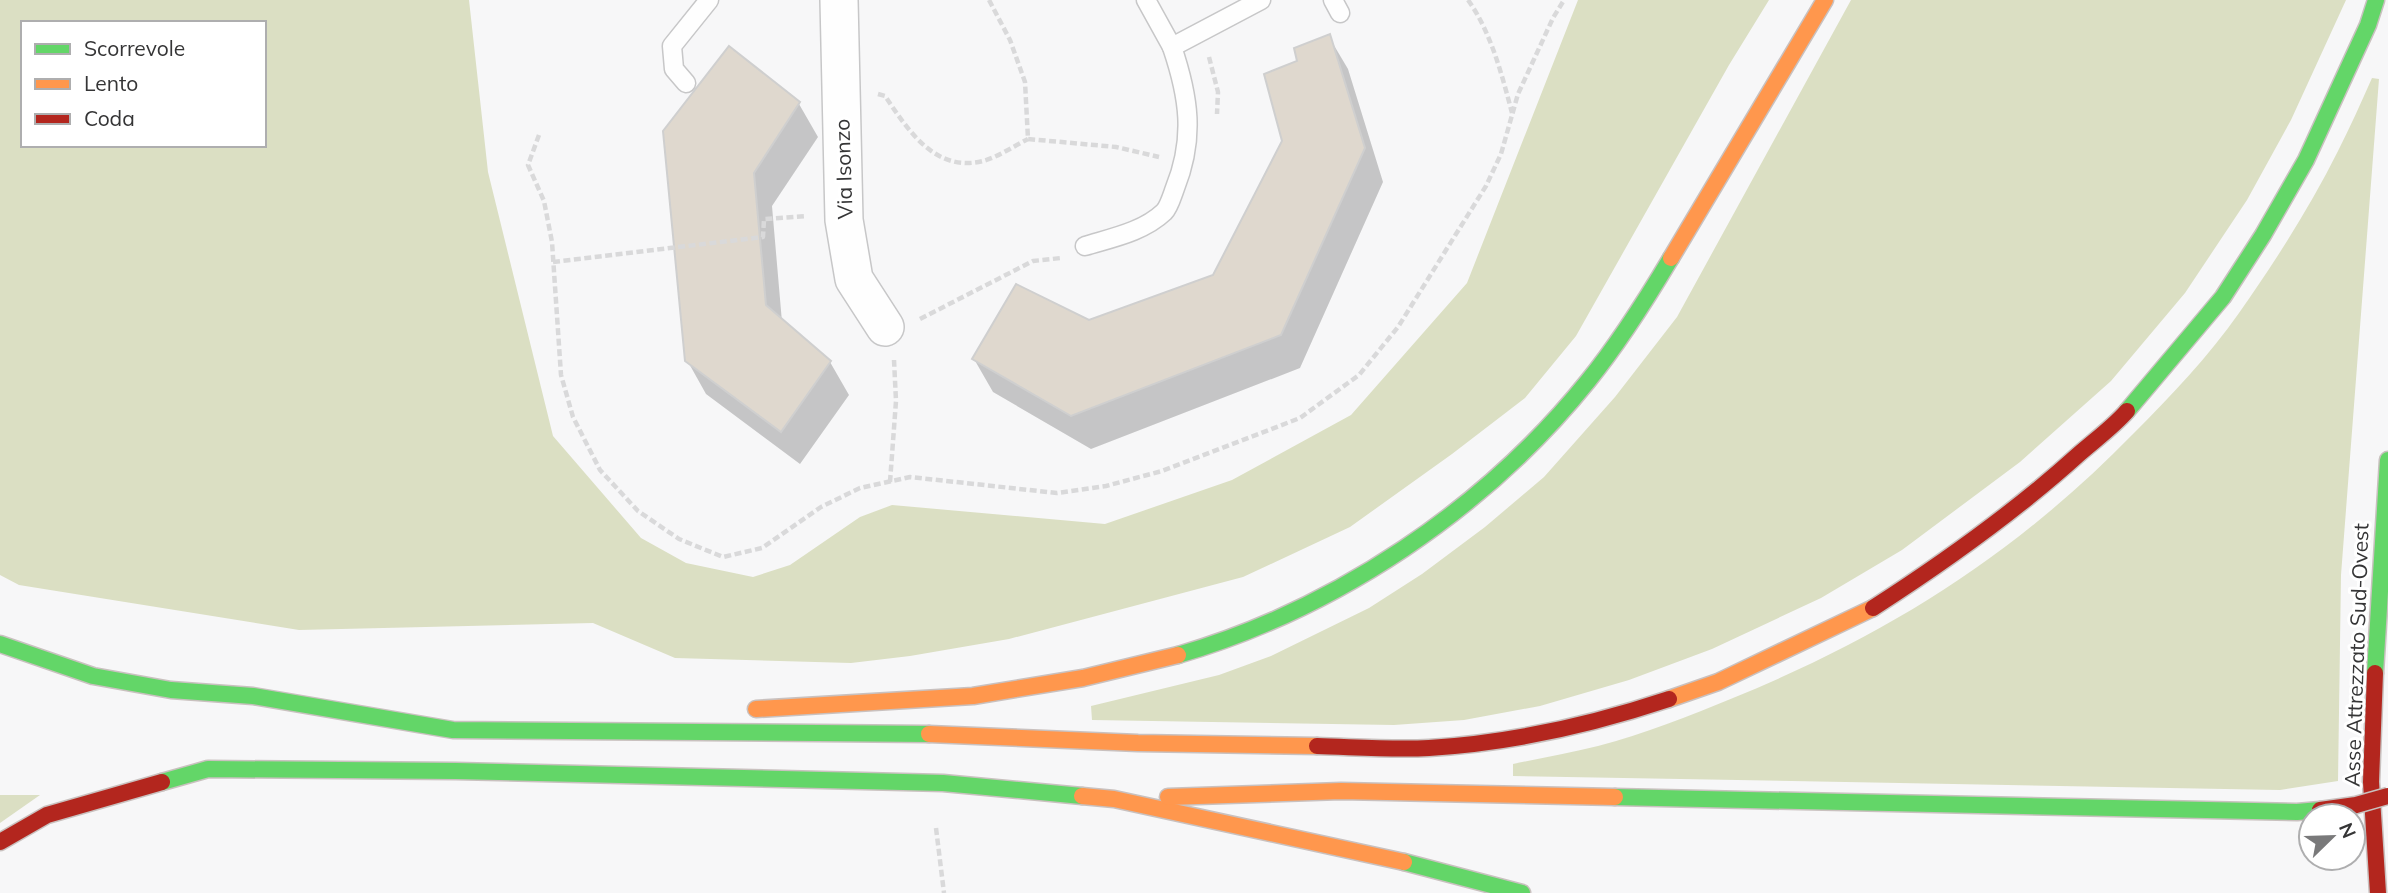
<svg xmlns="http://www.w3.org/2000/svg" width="2388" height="893" font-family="Mulish,sans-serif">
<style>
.green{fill:#dbdfc3;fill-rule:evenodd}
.shadow{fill:#0003}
.building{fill:#dfd8ce;stroke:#cfcfcf;stroke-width:2}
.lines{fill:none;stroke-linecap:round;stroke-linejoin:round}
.lane-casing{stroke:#c7c7c8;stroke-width:21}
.street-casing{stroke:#c7c7c8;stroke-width:40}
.fast-casing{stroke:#c9c1bf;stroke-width:19}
.slow-casing{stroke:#c9c1bf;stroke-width:19}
.jam-casing{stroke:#c9c1bf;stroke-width:19}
.path{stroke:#d9d9da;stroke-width:4.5;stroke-dasharray:7 3.5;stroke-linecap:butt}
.lane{stroke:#fefefe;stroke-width:18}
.street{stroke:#fefefe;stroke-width:37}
.fast{stroke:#63d668;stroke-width:16}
.slow{stroke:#ff974d;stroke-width:16}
.jam{stroke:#b3261e;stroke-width:16}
.jam-bridge-casing{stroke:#c9c1bf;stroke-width:19;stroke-linecap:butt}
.jam-bridge{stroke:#b3261e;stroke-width:16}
.labels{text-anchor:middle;stroke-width:6;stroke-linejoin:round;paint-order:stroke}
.street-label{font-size:21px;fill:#353536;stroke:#fff}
</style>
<rect width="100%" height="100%" fill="#f7f7f8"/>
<g class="green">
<path d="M0 0H469L488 172 553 436 641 538 686 563 753 577 790 565 860 517 892 505 1105 524 1232 480 1351 415 1467 283 1578 0H1769L1729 65 1576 336 1525 398 1452 454 1350 527 1243 577 1009 639 910 656 851 663 675 658 593 623 299 630 19 585 0 575ZM23 23H264V145H23Z"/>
<path d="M1851 0H2346L2291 120 2247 200 2185 293 2111 381 2020 462 1902 550 1821 598 1712 649 1629 680 1540 706 1464 720 1394 725 1092 720 1091 706 1219 675 1271 656 1369 608 1422 574 1485 527 1544 477 1615 397 1677 317Z"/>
<path d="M2372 78 2379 79 2341 575 2338 781 2280 790 1513 776V764C1541 758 1570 753 1598 746 1644 734 1689 716 1733 698 1888 635 2016 554 2133 434 2170 397 2209 356 2239 313 2275 262 2310 207 2338 151 2350 127 2361 103 2372 78Z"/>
<path d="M0 795H40L0 823Z"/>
</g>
<g class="shadow">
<path d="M1329 37 1348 69 1383 182 1300 368 1091 449 993 392 974 359 1214 277 1284 141 1299 62Z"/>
<path d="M799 104 818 137 772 206 782 322 830 362 849 395 800 464 706 394 687 360 664 131Z"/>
</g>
<g class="building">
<path d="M1330 34 1365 148 1281 335 1071 416 972 359 1016 284 1089 320 1213 275 1282 141 1264 74 1297 61 1294 48Z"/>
<path d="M729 46 800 102 754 173 766 305 831 361 781 432 685 361 663 131Z"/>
</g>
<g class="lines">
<g class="lane-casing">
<g id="lane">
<path d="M1146 0 1172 47 1261 0"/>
<path d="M1333 0 1340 13"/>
<path d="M686 83 674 69 672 46 709 0"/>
<path d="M1085 246C1111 238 1143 232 1164 212 1169 207 1172 196 1175 188 1195 138 1189 97 1172 47"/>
</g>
</g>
<g class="street-casing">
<path id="street" d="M839 0 844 220 854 279 885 327"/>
</g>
<g class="fast-casing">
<g id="fast">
<path d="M2127 411 2223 297 2263 235 2306 160 2368 25 2376 0"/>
<path d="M0 644 93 676 171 690 253 696 453 730 929 734"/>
<path d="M1178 655C1336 609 1485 509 1588 381 1619 343 1646 300 1671 258"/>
<path d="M2375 673 2388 460"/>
<path d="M162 782 208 769 456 771 943 783 1082 796"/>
<path d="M1615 797 2297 812 2320 810"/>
<path d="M1404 862 1522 893"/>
</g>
</g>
<g class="slow-casing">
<g id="slow">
<path d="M1671 258 1825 0"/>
<path d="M1669 699 1718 682 1873 608"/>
<path d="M756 709 973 696 1083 678 1178 655"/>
<path d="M929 734 1138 743 1317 746"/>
<path d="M1082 796 1114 799 1404 862"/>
<path d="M1168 797 1341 791 1615 797"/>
</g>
</g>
<g class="jam-casing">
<g id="jam">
<path d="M1873 608C1946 561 2015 512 2079 454 2095 440 2113 427 2127 411"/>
<path d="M2375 673 2371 782 2378 893"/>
<path d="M1317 746C1354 747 1392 750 1429 748 1511 743 1591 725 1669 699"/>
<path d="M0 842 47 815 162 782"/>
</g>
</g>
<g class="path">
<path d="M989 0 1010 40 1025 82 1028 139 1116 147 1159 157"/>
<path d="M1468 0C1491 32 1502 75 1512 113"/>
<path d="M1209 57 1218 92 1217 114"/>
<path d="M878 94 885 96C908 130 935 173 983 161 998 157 1014 146 1028 139"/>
<path d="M539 135 528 165 544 201 552 242 561 375 573 417 600 470 638 511 679 539 723 557 762 548 821 507 860 488 910 477 1057 493 1106 486 1162 471 1300 418 1359 375 1398 327 1486 186 1501 154 1518 94 1553 18 1564 0"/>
<path d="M553 262 763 237 764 219 807 216"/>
<path d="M920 319 1033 261 1061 258"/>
<path d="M890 482 896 401 894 360"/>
<path d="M936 828 944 893"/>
</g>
<use href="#lane" class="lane"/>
<use href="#street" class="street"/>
<use href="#fast" class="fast"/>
<use href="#slow" class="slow"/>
<use href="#jam" class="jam"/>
<g class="jam-bridge-casing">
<path id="jam-bridge" d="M2320 810 2356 805 2388 796"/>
</g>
<use href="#jam-bridge" class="jam-bridge"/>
</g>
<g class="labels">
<g class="street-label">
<text transform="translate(844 169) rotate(-92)" y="7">Via Isonzo</text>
<text transform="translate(2357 655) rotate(-88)" y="7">Asse Attrezzato Sud-Ovest</text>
</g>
</g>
<rect x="21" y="21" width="245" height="126" fill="#ffffff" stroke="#aeaeaf" stroke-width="2"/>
<rect x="35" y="44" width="35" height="10" fill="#63d668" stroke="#aeaeaf" stroke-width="2"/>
<text x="84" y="56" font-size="21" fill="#353536">Scorrevole</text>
<rect x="35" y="79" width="35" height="10" fill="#ff974d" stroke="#aeaeaf" stroke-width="2"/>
<text x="84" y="91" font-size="21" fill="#353536">Lento</text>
<rect x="35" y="114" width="35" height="10" fill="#b3261e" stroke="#aeaeaf" stroke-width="2"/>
<text x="84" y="126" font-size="21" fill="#353536">Coda</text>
<g transform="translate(2332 837) rotate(67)"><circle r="33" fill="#ffffff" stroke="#aeaeaf" stroke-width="2"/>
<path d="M0-5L12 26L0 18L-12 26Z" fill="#79797a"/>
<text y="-10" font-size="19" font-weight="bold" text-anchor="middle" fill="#353536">N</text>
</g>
</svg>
